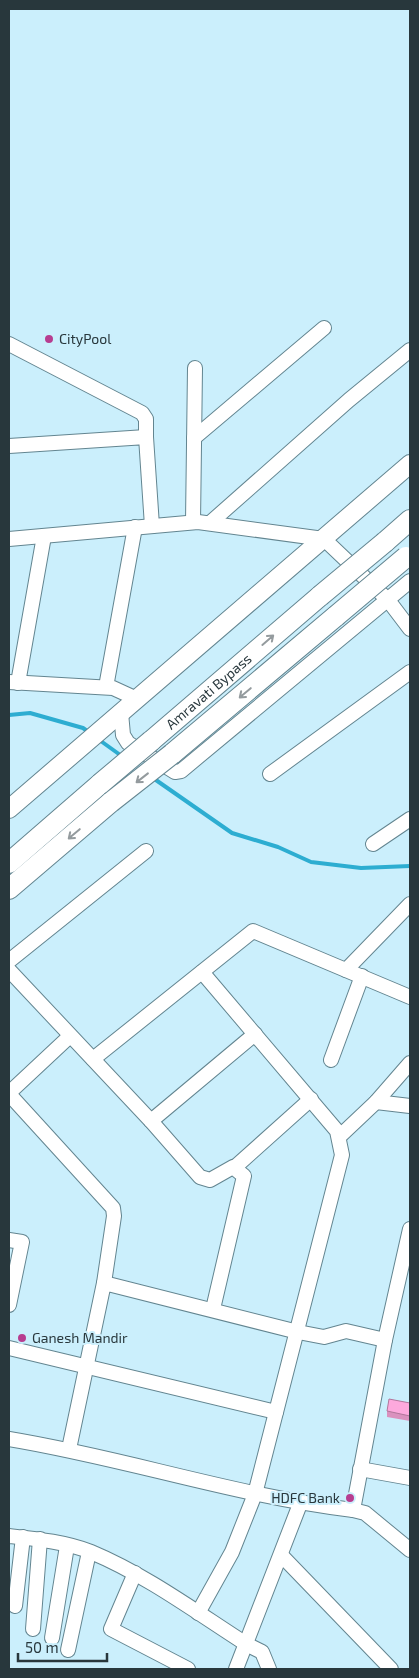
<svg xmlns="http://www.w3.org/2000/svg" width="419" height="1678" font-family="'Exo 2',sans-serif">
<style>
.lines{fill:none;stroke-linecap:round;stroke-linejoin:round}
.stream{stroke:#2dadd1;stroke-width:4}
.minor-casing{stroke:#638590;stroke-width:16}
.major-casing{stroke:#638590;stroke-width:20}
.highway-casing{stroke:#638590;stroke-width:22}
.minor{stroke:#fff;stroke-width:14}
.major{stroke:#fff;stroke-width:18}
.highway{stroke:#fff;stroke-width:20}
.highway-bridge-casing{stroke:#638590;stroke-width:22;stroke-linecap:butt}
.highway-bridge{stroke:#fff;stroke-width:20}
.wall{fill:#da91be}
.building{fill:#fda9dd;stroke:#b1769b}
.oneway{stroke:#949b9e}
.poi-dot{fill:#b73d90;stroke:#cbeffc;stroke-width:2}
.labels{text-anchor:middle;stroke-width:4;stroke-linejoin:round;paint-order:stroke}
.poi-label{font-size:14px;fill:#28373c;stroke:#cbeffc;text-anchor:start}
.street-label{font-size:14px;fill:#28373c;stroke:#cbeffc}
</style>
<rect width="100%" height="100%" fill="#cbeffc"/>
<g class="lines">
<g class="stream">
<path d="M9 715 30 713 83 728 90 733"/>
<path d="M98 739 123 757"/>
<path d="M153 778 232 833 278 847 311 862 361 868 410 866"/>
</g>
<g class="minor-casing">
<g id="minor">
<path d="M9 344 142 413 146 419V437"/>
<path d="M194 438 324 328"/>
<path d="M9 446 146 437 152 526"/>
<path d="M193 522 195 368"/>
<path d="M210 523 349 400 410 350"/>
<path d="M9 539 198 522 324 539 388 600 410 629"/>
<path d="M9 682 113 688 137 699"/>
<path d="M18 683 44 536"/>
<path d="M106 687 135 527"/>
<path d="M121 713 123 735 128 743 175 772 181 771 410 581"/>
<path d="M270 774 410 672"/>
<path d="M373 844 410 819"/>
<path d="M9 961 146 851"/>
<path d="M9 970 151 1121 200 1177 210 1180 233 1167 244 1176 213 1309"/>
<path d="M346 970 410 904"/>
<path d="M93 1059 253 931 410 997"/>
<path d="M331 1060 362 976"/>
<path d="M9 1093 70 1036"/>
<path d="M9 1094 113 1208 114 1216 104 1283"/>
<path d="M376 1102 410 1106"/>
<path d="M151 1121 255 1034"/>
<path d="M340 1136 376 1102 410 1063"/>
<path d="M234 1168 311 1099"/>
<path d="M410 1229 385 1340 353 1510 365 1513 410 1550"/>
<path d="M9 1240 22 1242 9 1305"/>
<path d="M9 1348 276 1412"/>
<path d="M9 1439C125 1458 236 1496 353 1510"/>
<path d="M69 1449 104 1283 298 1332 324 1337 346 1331 385 1340"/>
<path d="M360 1469 410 1478"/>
<path d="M9 1536C36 1539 66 1542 91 1552 146 1575 196 1612 246 1644L262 1652 269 1669"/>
<path d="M281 1555 391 1669"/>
<path d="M135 1573 111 1629 188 1669"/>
<path d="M15 1606 23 1537"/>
<path d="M198 1613 232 1552 255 1494 342 1155 337 1131 202 972"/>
<path d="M33 1629 40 1539"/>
<path d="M52 1638 67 1546"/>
<path d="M68 1650 89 1552"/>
<path d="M236 1669 300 1504"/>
</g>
</g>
<g class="major-casing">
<path id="major" d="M9 809 410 464"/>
</g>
<g class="highway-casing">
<g id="highway">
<path d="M385 542 410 520"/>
<path id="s1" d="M151 741 320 596"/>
<path d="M172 754 336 616"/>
<path d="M9 863 100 784"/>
<path d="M9 889 111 802"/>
</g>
</g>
<use href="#minor" class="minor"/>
<use href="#major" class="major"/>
<use href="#highway" class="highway"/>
<g class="highway-bridge-casing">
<g id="highway-bridge">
<path d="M320 596 385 542"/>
<path d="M336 616 406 557"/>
<path d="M100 784 151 741"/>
<path d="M111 802 172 754"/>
</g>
</g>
<use href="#highway-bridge" class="highway-bridge"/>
</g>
<path class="wall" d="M410 1403V1421L387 1417V1411Z"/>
<path class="building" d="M389 1399 410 1403V1416L387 1411Z"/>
<defs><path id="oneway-shaft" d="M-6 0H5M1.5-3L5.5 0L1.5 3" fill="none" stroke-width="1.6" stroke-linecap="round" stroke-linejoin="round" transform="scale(1.25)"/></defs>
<g class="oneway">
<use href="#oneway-shaft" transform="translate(268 640) rotate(-41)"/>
<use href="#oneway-shaft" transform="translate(245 693) rotate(140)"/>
<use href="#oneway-shaft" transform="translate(142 778) rotate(142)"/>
<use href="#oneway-shaft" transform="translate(74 834) rotate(140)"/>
</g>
<g class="poi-dot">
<circle cx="49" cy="339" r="5"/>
<circle cx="22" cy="1338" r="5"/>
<circle cx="350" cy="1498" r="5"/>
</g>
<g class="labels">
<g class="poi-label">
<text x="59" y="344">CityPool</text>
<text x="32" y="1343">Ganesh Mandir</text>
<text x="340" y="1503" text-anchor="end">HDFC Bank</text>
</g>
<g class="street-label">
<text dy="5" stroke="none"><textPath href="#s1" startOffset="76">Amravati Bypass</textPath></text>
</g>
</g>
<rect width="419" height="1678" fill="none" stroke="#28373c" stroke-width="20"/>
<path d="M18 1653v8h89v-8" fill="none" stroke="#28373c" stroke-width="2.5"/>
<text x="25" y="1653" font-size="15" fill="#28373c" stroke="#cbeffc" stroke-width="4" paint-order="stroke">50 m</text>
</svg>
